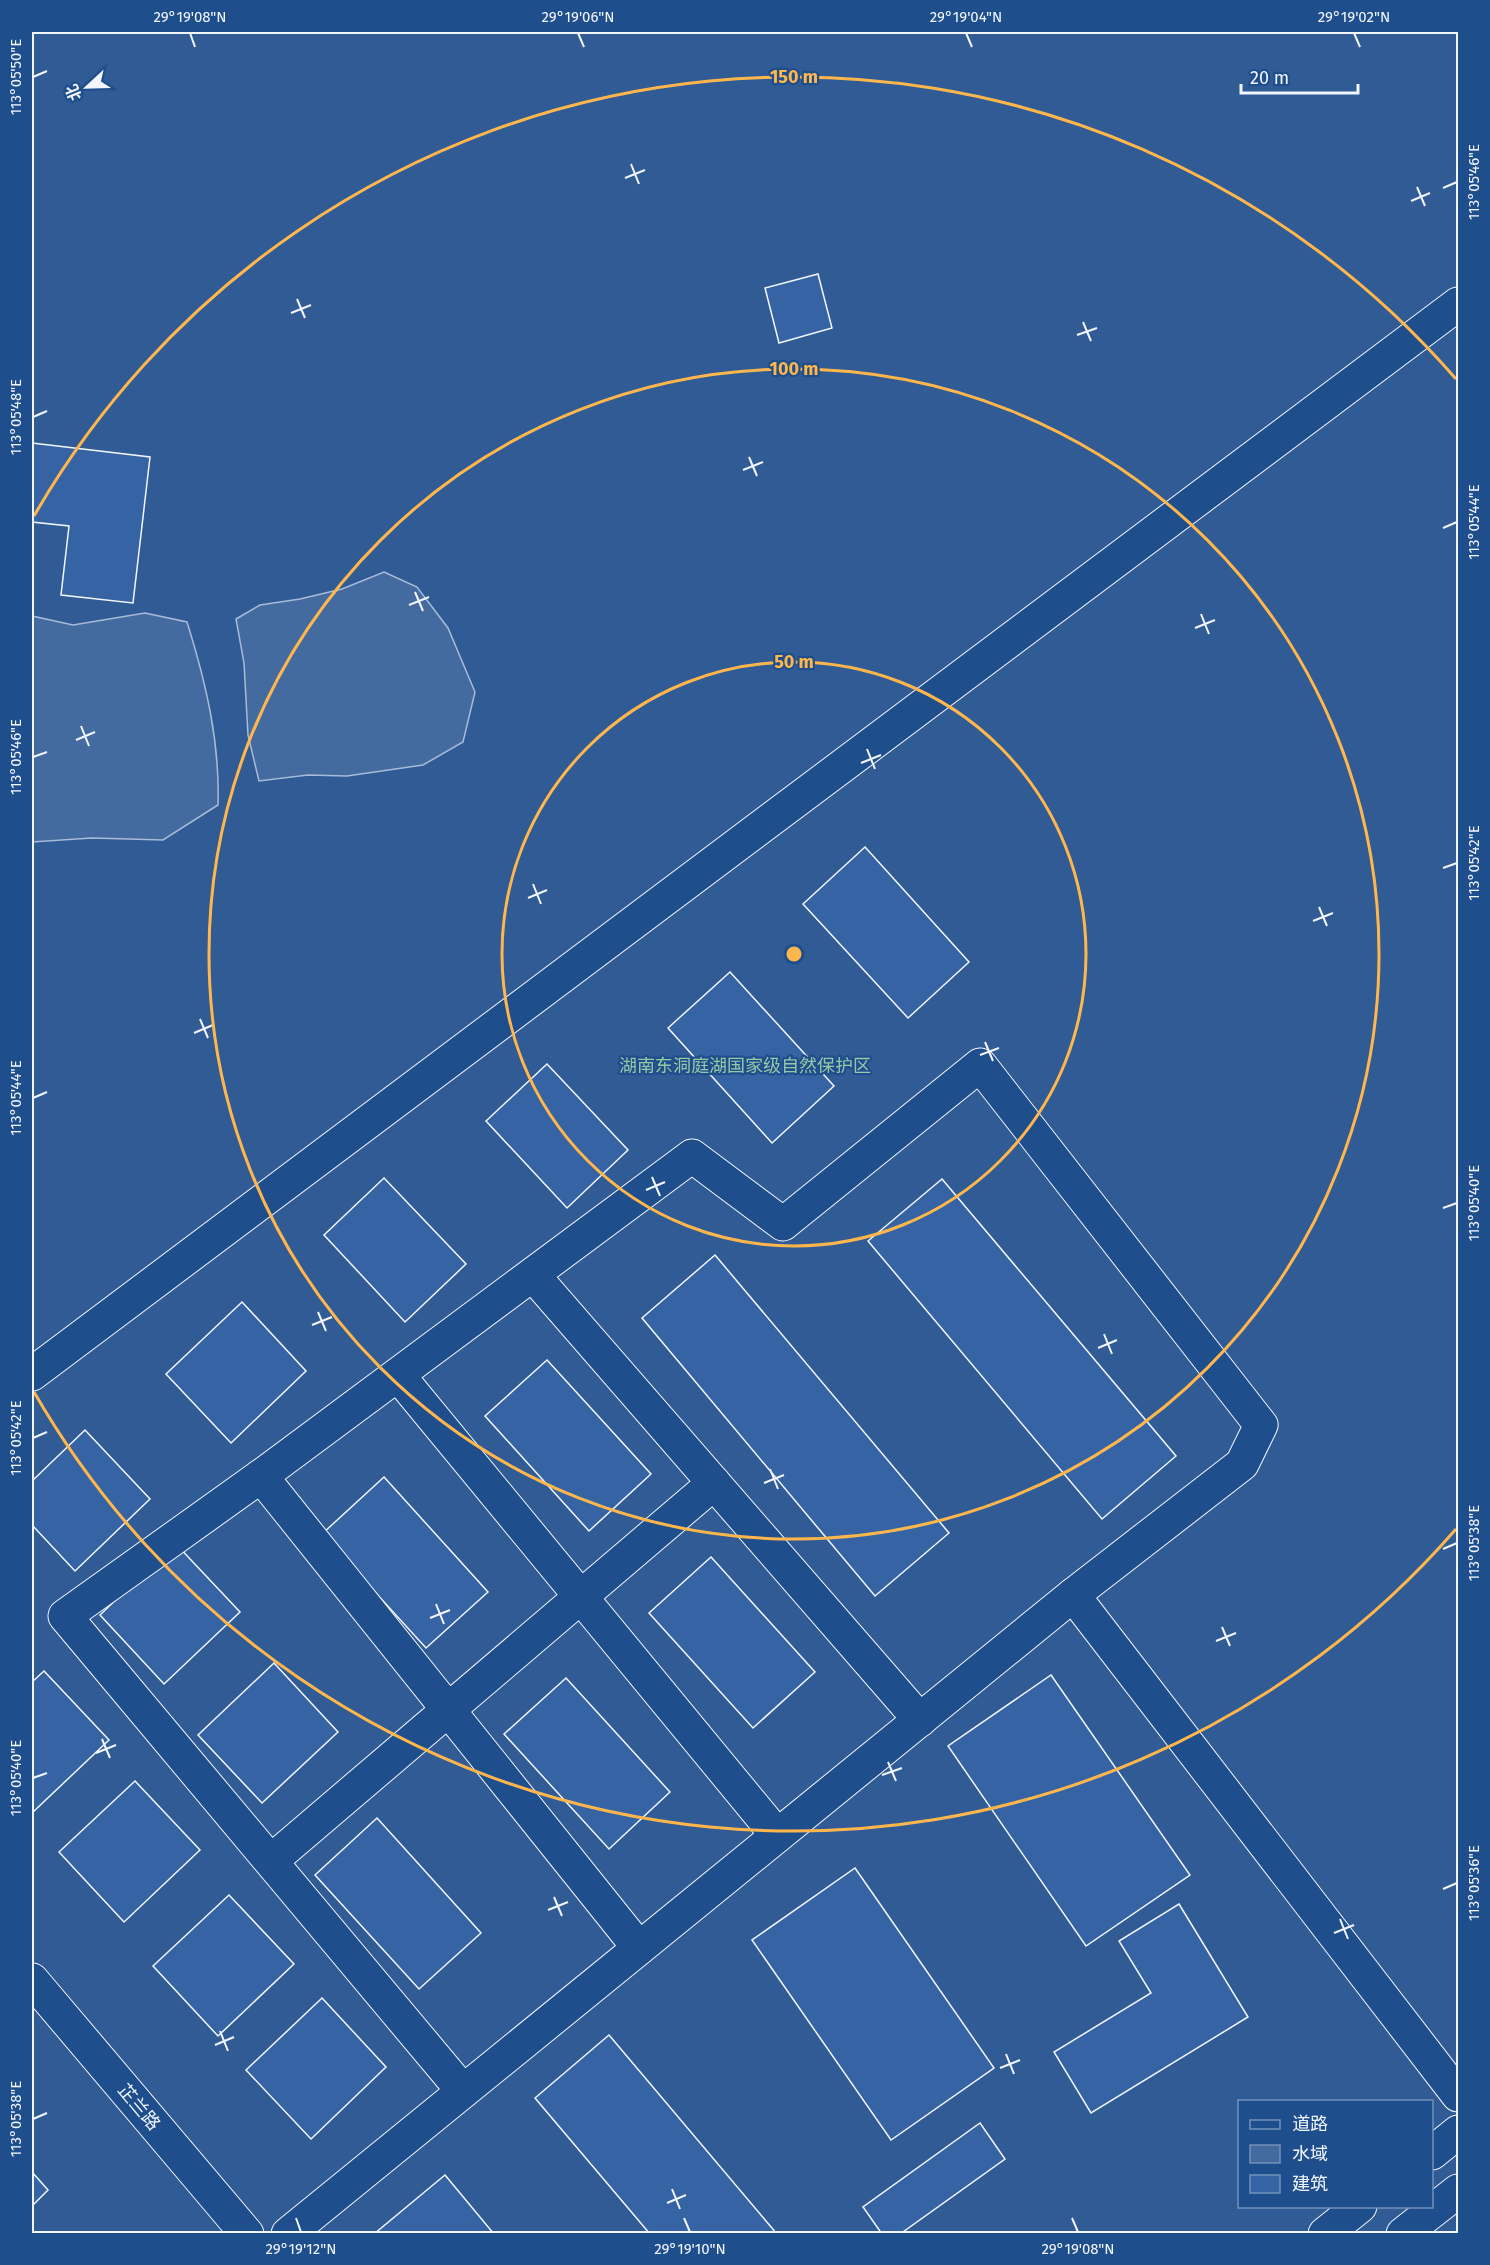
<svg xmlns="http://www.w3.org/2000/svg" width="1490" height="2265" font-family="'Fira Sans','Noto Sans SC',sans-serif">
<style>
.built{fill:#305b95;stroke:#a8bbd7;stroke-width:1.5;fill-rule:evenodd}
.water{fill:#446ba0;stroke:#a8bbd7;stroke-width:1.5}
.building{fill:#3563a3;stroke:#f2f6ff;stroke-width:1.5}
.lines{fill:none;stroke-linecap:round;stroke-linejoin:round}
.minor-casing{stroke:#f2f6ff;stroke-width:35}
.highway-casing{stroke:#f2f6ff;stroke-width:35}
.minor{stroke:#1f4e8c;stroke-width:33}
.highway{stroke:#1f4e8c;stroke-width:33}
.ticks{fill:none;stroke:#f2f6ff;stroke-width:2}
.ring{fill:none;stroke:#ffb74d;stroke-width:3}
.labels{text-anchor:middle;stroke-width:4.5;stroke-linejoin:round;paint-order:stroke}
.park-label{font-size:18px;fill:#97c8a6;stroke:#1f4e8c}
.street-label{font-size:18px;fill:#f2f6ff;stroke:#1f4e8c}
.centre{fill:#ffb74d;stroke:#1f4e8c;stroke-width:3}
.ring-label{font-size:18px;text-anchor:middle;font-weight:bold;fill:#ffb74d;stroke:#1f4e8c;stroke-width:4.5;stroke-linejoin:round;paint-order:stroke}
.neatline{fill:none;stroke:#f2f6ff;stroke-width:2}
.ticks-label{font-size:15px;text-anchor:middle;fill:#f2f6ff}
</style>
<rect width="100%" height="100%" fill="#1f4e8c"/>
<path class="built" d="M32 32H1458V2233H32ZM1240 2102H1432V2206H1240Z"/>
<g class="water">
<path d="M384 572 417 587 448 628 475 692 463 742 423 765 347 776 308 775 259 781 248 735 244 663 236 619 260 605 300 599 342 589Z"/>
<path d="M145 613 187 622C206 683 220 742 218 805L163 840 92 838 32 842V616L73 625Z"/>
</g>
<g class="building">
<path d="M818 274 832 328 779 343 765 288Z"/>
<path d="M32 443 150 457 133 603 61 595 69 526 32 522Z"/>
<path d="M865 847 969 962 908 1018 803 904Z"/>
<path d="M730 972 834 1086 772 1143 668 1028Z"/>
<path d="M547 1064 628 1150 567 1208 486 1121Z"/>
<path d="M384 1178 466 1264 405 1322 324 1235Z"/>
<path d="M942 1179 1176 1456 1102 1519 868 1241Z"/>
<path d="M715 1255 949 1533 875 1596 642 1318Z"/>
<path d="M242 1302 306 1371 231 1443 166 1374Z"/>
<path d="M547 1360 651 1474 589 1531 485 1416Z"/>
<path d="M85 1430 150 1499 75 1571 32 1525V1481Z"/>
<path d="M384 1477 488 1592 426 1648 322 1534Z"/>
<path d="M175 1543 240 1612 164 1684 100 1615Z"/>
<path d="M711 1557 815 1672 753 1728 649 1613Z"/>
<path d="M274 1663 338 1732 262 1803 198 1735Z"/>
<path d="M44 1671 109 1740 33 1812 32 1682Z"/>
<path d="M1051 1675 1190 1875 1086 1946 948 1746Z"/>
<path d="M566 1678 670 1792 609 1849 504 1734Z"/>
<path d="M135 1781 200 1850 124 1922 59 1852Z"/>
<path d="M377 1818 481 1933 419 1989 315 1875Z"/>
<path d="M855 1868 994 2068 891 2140 752 1940Z"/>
<path d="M229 1895 294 1964 218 2036 153 1966Z"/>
<path d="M1179 1904 1248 2017 1091 2113 1054 2052 1151 1993 1119 1941Z"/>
<path d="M322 1998 386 2067 311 2139 246 2070Z"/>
<path d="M609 2035 777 2234H650L535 2098Z"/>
<path d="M980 2123 1005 2159 900 2234H882L863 2207Z"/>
<path d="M32 2172 48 2190 32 2206Z"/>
<path d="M445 2175 494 2234H374Z"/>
</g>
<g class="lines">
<g class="minor-casing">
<g id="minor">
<path d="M533 1275 920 1720"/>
<path d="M32 1374 1458 304"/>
<path d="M398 1375 777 1835"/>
<path d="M261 1476 639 1948"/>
<path d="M271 1861 714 1483"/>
<path d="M32 1980 247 2234"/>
<path d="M463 2091 65 1616 261 1476 692 1156 783 1224 980 1065 1261 1425 1242 1464 1073 1595 1458 2095"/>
<path d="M288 2234 1073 1595"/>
</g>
</g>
<g class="highway-casing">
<g id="highway">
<path d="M1432 2153 1458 2132"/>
<path d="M1325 2234 1360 2206"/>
<path d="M1403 2234 1458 2191"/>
</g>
</g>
<use href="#minor" class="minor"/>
<use href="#highway" class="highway"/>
</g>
<path class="ticks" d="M190 33 195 47M578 33 584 47M966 33 972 47M1354 33 1360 47M33 77 47 71M631 164 639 184M625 178 645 170M1417 187 1425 206M1443 188 1457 182M1411 201 1430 193M297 299 305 318M291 313 311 305M1083 322 1091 341M1077 335 1097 328M33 417 47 411M749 457 757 476M743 470 763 462M1443 528 1457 522M415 592 423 611M409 605 429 597M1201 614 1209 634M1195 628 1215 620M81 726 89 746M76 740 95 732M867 749 875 769M33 757 47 752M861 763 881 755M1443 868 1457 863M533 884 541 904M528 898 547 890M1319 907 1327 926M1313 921 1333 913M200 1019 208 1038M194 1033 213 1025M985 1042 993 1061M980 1055 999 1048M33 1098 47 1092M652 1177 660 1196M646 1190 665 1182M1443 1208 1457 1203M318 1312 326 1331M312 1325 332 1317M1104 1334 1112 1354M1098 1348 1117 1340M33 1438 47 1432M770 1469 778 1489M764 1483 784 1475M1443 1549 1457 1543M436 1604 444 1624M430 1618 450 1610M1222 1627 1230 1646M1216 1641 1236 1633M102 1739 110 1758M96 1753 116 1745M888 1762 896 1781M882 1775 902 1768M33 1778 47 1773M1443 1889 1457 1883M554 1897 562 1916M548 1910 568 1902M1340 1919 1348 1939M1334 1933 1354 1925M220 2031 228 2051M215 2045 234 2037M1006 2054 1014 2074M1000 2068 1020 2060M33 2119 47 2113M672 2189 680 2209M667 2203 686 2195M296 2218 301 2232M684 2218 690 2232M1072 2218 1078 2232"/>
<g class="ring">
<circle cx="794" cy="954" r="292"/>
<circle cx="794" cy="954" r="585"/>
<path d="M1456 1529A877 877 0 0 1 34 1392M34 516A877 877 0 0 1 1456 379"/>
</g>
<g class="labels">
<g class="park-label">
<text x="745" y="1072">湖南东洞庭湖国家级自然保护区</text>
</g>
<g class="street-label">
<text transform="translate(139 2107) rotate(50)" y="6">芷兰路</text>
</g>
</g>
<circle cx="794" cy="954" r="9" class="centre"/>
<g class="ring-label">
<text x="794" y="83">150 m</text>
<text x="794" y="375">100 m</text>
<text x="794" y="668">50 m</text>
</g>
<rect width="1490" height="2265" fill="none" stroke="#1f4e8c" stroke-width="66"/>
<rect x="1238" y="2100" width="195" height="108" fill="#1f4e8c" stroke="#7391ba" stroke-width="1.5"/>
<rect x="1250" y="2120" width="30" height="9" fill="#1f4e8c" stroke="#7391ba" stroke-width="1.5"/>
<text x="1292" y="2130" font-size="18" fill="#f2f6ff">道路</text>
<rect x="1250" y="2145" width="30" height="18" fill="#446ba0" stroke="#7391ba" stroke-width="1.5"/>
<text x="1292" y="2160" font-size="18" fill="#f2f6ff">水域</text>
<rect x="1250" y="2175" width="30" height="18" fill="#3563a3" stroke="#7391ba" stroke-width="1.5"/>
<text x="1292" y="2190" font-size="18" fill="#f2f6ff">建筑</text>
<g transform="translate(87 87) rotate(248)" stroke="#1f4e8c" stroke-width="4.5" paint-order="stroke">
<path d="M0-4.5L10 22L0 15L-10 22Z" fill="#f2f6ff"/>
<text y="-9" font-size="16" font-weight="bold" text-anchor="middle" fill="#f2f6ff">北</text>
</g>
<path d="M1241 84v9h117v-9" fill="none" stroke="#f2f6ff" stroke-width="3"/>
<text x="1250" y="84" font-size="18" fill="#f2f6ff" stroke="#1f4e8c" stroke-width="4.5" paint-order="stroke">20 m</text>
<rect x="33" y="33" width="1424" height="2199" class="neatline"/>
<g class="ticks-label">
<text x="190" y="22">29°19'08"N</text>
<text x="578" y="22">29°19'06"N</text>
<text x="966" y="22">29°19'04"N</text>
<text x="1354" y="22">29°19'02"N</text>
<text transform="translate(16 77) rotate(-90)" y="5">113°05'50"E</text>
<text transform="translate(1474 182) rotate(-90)" y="5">113°05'46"E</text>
<text transform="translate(16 417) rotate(-90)" y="5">113°05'48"E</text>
<text transform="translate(1474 522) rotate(-90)" y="5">113°05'44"E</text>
<text transform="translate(16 757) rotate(-90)" y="5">113°05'46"E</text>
<text transform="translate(1474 863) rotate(-90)" y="5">113°05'42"E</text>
<text transform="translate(16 1098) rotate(-90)" y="5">113°05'44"E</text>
<text transform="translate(1474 1203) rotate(-90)" y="5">113°05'40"E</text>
<text transform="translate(16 1438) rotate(-90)" y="5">113°05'42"E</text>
<text transform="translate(1474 1543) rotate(-90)" y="5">113°05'38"E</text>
<text transform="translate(16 1778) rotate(-90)" y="5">113°05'40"E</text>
<text transform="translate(1474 1883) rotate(-90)" y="5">113°05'36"E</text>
<text transform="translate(16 2119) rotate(-90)" y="5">113°05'38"E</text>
<text x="301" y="2254">29°19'12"N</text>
<text x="690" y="2254">29°19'10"N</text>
<text x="1078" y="2254">29°19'08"N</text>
</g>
</svg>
